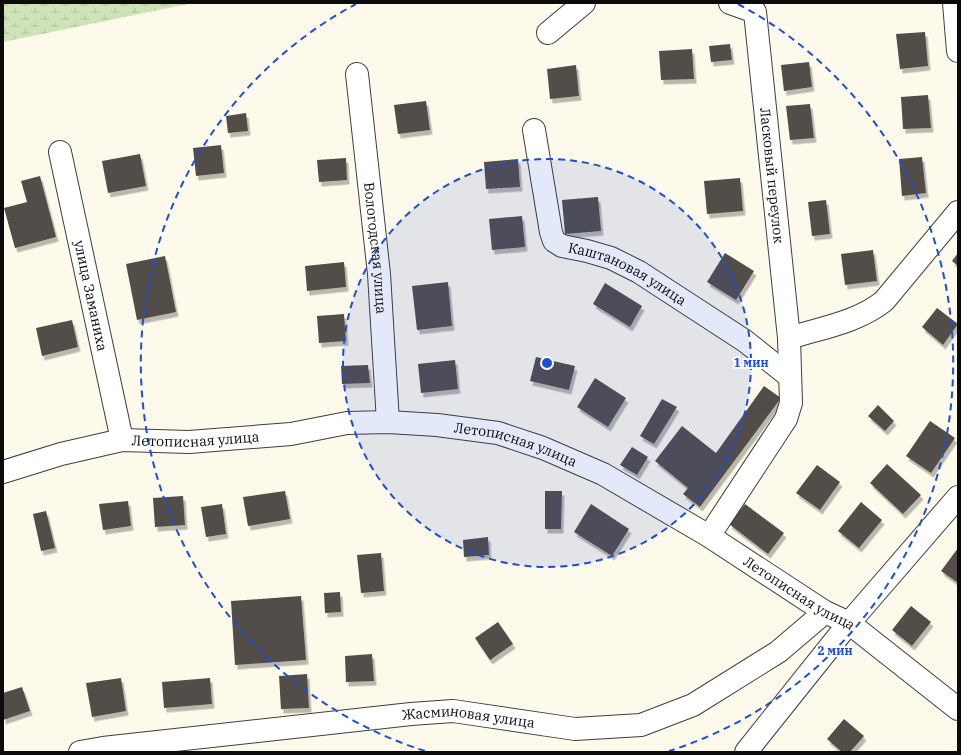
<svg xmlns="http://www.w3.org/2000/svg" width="961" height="755" font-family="'IBM Plex Serif',serif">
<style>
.wetland{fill:url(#wetland-marsh)}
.building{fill:#534d48;filter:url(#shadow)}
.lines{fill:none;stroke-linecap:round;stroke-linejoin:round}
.minor-casing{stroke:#3e3e3e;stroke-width:24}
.minor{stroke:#fff;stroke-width:22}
.ring{fill:none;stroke:#1d4ed8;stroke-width:2;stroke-dasharray:7 5}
.labels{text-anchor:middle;stroke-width:4;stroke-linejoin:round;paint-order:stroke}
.street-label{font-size:14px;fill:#0b0b0b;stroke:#fff}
.centre{fill:#1d4ed8;stroke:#fff;stroke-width:2}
.ring-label{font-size:12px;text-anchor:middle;font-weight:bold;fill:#1d4ed8;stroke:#fff;stroke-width:4;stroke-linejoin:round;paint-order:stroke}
</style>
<defs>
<pattern id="wetland-marsh" width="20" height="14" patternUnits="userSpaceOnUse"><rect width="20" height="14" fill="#cee4b8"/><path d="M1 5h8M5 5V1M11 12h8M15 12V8" fill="none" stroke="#b0c29d"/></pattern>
<filter id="shadow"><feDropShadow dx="2.5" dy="4.5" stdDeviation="0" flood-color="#0004"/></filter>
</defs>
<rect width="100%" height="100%" fill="#fdfaeb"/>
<path class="wetland" d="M3 3H193L3 42Z"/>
<g class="building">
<path d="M925 32 928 66 900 69 896 34Z"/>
<path d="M730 44 732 60 711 62 709 46Z"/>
<path d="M692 49 694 79 661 80 659 51Z"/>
<path d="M809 62 812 87 784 91 781 65Z"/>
<path d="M576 65 579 96 550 99 547 69Z"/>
<path d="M928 95 931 128 903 129 901 97Z"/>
<path d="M426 101 430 130 398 134 394 105Z"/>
<path d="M810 104 814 138 790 140 786 106Z"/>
<path d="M246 113 248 131 228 133 226 116Z"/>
<path d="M221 145 224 173 196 176 193 148Z"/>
<path d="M140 154 146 186 108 193 102 161Z"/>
<path d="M922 157 926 193 902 196 899 159Z"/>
<path d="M346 158 347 180 319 182 317 160Z"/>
<path d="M518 159 520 187 486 189 484 162Z"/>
<path d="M40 176 56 237 15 248 4 208 27 202 21 181Z"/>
<path d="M740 178 743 211 707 214 704 181Z"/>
<path d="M598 197 601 231 565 234 562 200Z"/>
<path d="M826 200 830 234 812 236 808 202Z"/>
<path d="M522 216 525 247 492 250 489 219Z"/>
<path d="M873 250 877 281 845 285 841 254Z"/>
<path d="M725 253 754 271 736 300 707 282Z"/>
<path d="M958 253V266L952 261Z"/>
<path d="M165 256 176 312 137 320 126 264Z"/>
<path d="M344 262 346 287 307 291 305 266Z"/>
<path d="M448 282 452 326 417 330 412 286Z"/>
<path d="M605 283 642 306 630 327 593 304Z"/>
<path d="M937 308 958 324 943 345 922 327Z"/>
<path d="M344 314 346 341 319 343 317 316Z"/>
<path d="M72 320 78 347 42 356 36 328Z"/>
<path d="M536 357 575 366 569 390 530 381Z"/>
<path d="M455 360 458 389 421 393 418 364Z"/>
<path d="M368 365 370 383 342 384 341 366Z"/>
<path d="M595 378 626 398 608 427 577 407Z"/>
<path d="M764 386 781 398 700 507 683 494 688 488 655 461 682 426 716 453Z"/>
<path d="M662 399 677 407 654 444 640 436Z"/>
<path d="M878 405 894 421 885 431 868 416Z"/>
<path d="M930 421 955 438 931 473 906 456Z"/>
<path d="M632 447 648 457 637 475 620 465Z"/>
<path d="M887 464 921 495 903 514 870 483Z"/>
<path d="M817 465 840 482 820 510 796 493Z"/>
<path d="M285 491 290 519 248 526 243 497Z"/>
<path d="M545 491H562L561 529H545Z"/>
<path d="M183 496 185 525 155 527 153 498Z"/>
<path d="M128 501 131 526 103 530 99 504Z"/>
<path d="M861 502 882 520 859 548 838 531Z"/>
<path d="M222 504 226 534 206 537 201 507Z"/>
<path d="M591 504 629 529 612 556 574 532Z"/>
<path d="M745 504 784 533 768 554 729 524Z"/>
<path d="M46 511 55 548 41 551 33 514Z"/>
<path d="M488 537 489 555 464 557 463 540Z"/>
<path d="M958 548V583L941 571Z"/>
<path d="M381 553 384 591 361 593 357 555Z"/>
<path d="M340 592 341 612 325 613 324 593Z"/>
<path d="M301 596 306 660 235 665 231 601Z"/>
<path d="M911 606 931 622 912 646 892 630Z"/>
<path d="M498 622 513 644 490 660 475 638Z"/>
<path d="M372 654 374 681 346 682 345 656Z"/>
<path d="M307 674 309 708 281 709 279 676Z"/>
<path d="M121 678 126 711 92 717 86 683Z"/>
<path d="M210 678 212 704 164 708 162 682Z"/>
<path d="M22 687 30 711 3 720V693Z"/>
<path d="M844 719 864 736 850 752H842L827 739Z"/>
</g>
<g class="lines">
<g class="minor-casing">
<g id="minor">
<path id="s1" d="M730 3 755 12 789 338"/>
<path d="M954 3 958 51"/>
<path d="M548 33 584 3"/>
<path id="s2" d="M357 74 379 274 388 422"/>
<path id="s3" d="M534 130 551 232 554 241 562 246 587 251 611 258 639 272 745 341 790 377"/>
<path id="s4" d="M60 152 122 440"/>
<path id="s5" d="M3 472 61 454 122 440 189 442 291 434 347 423 388 422 437 425 498 433 543 448 603 474 709 536 825 612 849 623 958 709"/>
<path d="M709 536 786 419 791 403 789 338C821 328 858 322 884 301L958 212"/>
<path id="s6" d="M80 752 103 748 411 714 453 711 575 729 641 725 693 705 778 652 825 612"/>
<path d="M746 752 849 623 958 497"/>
</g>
</g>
<use href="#minor" class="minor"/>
</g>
<circle cx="547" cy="363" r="204" fill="#1d4ed8" fill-opacity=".12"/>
<g class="ring">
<circle cx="547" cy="363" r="204"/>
<path d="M425 751A407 407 0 0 1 356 4M738 4A407 407 0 0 1 669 751"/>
</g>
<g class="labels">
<g class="street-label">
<text dy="5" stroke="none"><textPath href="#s1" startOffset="191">Ласковый переулок</textPath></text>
<text dy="5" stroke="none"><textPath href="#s2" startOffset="175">Вологодская улица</textPath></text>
<text dy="5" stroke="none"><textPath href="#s3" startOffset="194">Каштановая улица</textPath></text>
<text dy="5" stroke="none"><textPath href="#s4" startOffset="147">улица Заманиха</textPath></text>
<text dy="5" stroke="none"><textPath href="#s5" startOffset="197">Летописная улица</textPath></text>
<text dy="5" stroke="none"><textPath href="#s5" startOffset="521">Летописная улица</textPath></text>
<text dy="5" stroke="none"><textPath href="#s5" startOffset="844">Летописная улица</textPath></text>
<text dy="5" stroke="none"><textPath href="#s6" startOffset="391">Жасминовая улица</textPath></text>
</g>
</g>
<circle cx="547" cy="363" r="6" class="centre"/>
<g class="ring-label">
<text x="751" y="367">1 мин</text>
<text x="835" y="655">2 мин</text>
</g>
<rect width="961" height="755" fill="none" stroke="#0b0b0b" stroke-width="8"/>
</svg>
